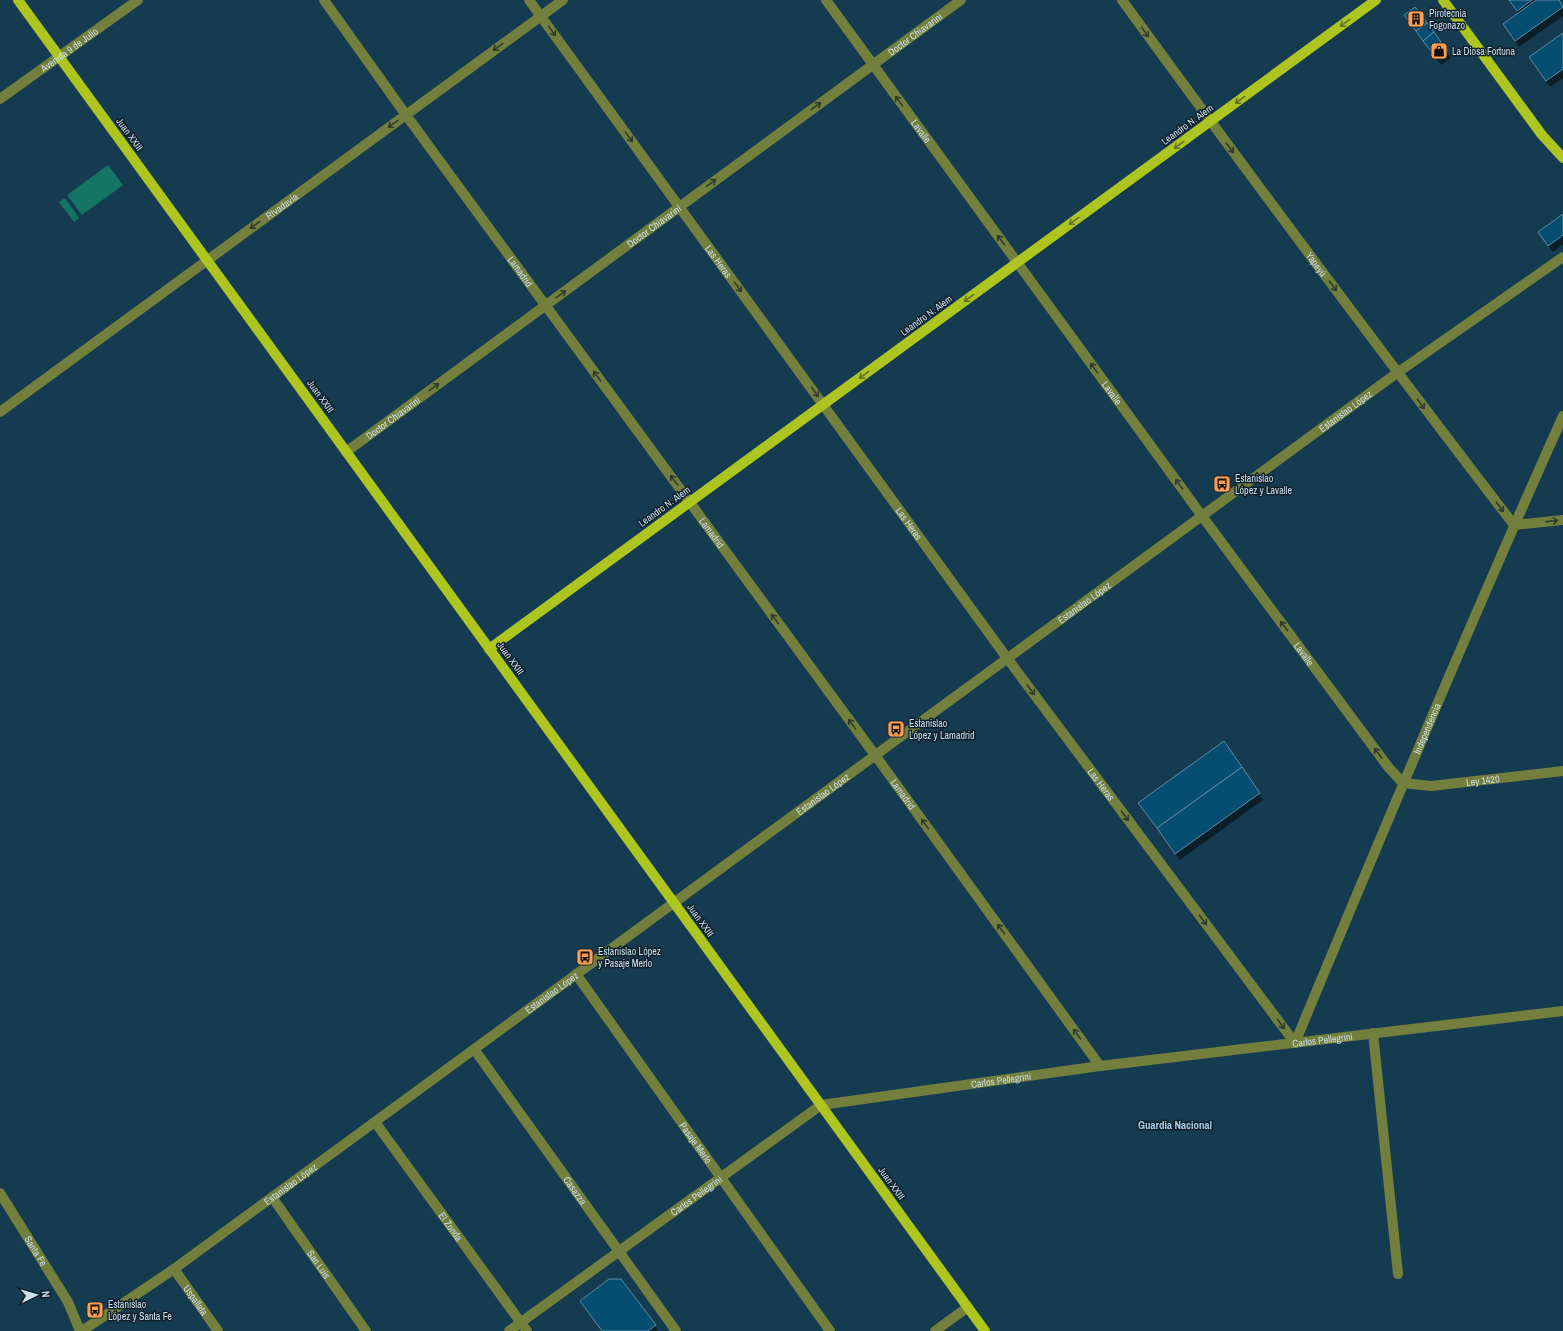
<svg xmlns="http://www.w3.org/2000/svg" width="1563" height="1331" font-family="'Archivo Narrow',sans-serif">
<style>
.water{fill:#157565}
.shadow{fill:#0007}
.building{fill:#054e72;stroke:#638aa3}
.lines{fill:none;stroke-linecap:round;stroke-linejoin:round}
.minor{stroke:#737f3c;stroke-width:10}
.major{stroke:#aec51f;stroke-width:10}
.oneway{stroke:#607225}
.oneway2{stroke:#2e3c30}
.labels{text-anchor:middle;stroke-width:3;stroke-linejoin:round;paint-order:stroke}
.poi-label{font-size:10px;fill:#cbdfed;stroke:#11202b;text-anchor:start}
.street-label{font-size:10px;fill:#cbdfed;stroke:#11202b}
.neighbourhood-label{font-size:11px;font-weight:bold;fill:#a4cce8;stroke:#11202b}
</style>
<rect width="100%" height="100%" fill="#153b51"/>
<g class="water">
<path d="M108 165 123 185 82 215 67 195Z"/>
<path d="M65 198 79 218 74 222 59 202Z"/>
</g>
<g class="shadow">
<path d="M1509 0H1558L1563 7V16L1519 47 1508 30 1519 14Z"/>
<path d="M1405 16 1447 52 1451 58 1441 65Z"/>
<path d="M1563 34V78L1550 87 1534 64Z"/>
<path d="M1563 215V244L1553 252 1543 239Z"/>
<path d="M1223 743 1263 800 1180 860 1144 809Z"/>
<path d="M581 1302 655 1325 658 1331H602Z"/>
</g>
<g class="building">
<path d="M1509 0H1532L1517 11Z"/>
<path d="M1536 0H1559L1563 7 1515 41 1503 24Z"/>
<path d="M1415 7 1427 23 1416 31 1404 15Z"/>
<path d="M1427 23 1434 32 1423 41 1416 31Z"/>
<path d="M1434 32 1441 42 1430 50 1423 41Z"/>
<path d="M1563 33V69L1546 81 1529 57Z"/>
<path d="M1441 42 1448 51 1437 59 1430 50Z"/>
<path d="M1563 214V235L1548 246 1538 232Z"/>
<path d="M1224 741 1242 767 1157 828 1138 803Z"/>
<path d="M1242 767 1260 793 1175 854 1157 828Z"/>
<path d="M609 1279H621L656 1325 648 1331H602L580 1301Z"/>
</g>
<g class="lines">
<g class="minor">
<path id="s1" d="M324 0 406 115 875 755 1100 1066"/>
<path id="s2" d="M529 0 1007 658 1295 1043"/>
<path id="s3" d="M826 0 1202 516 1389 768 1403 783 1431 786 1563 771"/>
<path id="s4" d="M1122 0C1251 177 1381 352 1514 525"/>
<path id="s5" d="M0 99 138 0"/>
<path id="s6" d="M0 412 563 0"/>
<path id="s7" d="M346 452 961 0"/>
<path d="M1514 525 1563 520"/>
<path id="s8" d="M576 974 830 1331"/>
<path d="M1373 1033 1398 1274"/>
<path id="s9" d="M1295 1043C1382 833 1470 623 1563 416"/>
<path id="s10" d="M474 1049 676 1331"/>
<path id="s11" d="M375 1122 527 1331"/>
<path id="s12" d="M0 1193 68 1302 80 1331"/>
<path id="s13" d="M272 1197 366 1331"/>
<path id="s14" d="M174 1269 218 1331"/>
<path id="s15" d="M82 1331 174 1269 1397 373 1563 257"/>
<path id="s16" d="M509 1331 821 1105 1100 1066 1563 1011"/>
<path d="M935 1331 968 1307"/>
</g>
<g class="major">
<path d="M18 0 985 1331"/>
<path d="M1443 0 1542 135 1563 158"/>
<path d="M489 649 1376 0"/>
</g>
</g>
<defs><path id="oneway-shaft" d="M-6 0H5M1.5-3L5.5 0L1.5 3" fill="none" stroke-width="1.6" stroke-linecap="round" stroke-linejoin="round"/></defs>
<g class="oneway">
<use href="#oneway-shaft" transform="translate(1345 23) rotate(144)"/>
<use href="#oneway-shaft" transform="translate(1240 100) rotate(144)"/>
<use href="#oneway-shaft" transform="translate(1179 145) rotate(144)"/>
<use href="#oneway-shaft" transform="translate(1074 221) rotate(144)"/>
<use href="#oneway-shaft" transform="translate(969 298) rotate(144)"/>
<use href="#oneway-shaft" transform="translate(864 375) rotate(144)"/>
</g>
<g class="oneway2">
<use href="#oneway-shaft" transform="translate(552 31) rotate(54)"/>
<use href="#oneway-shaft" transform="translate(1145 32) rotate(54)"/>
<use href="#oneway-shaft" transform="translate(498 47) rotate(144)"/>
<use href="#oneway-shaft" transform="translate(899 101) rotate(-126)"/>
<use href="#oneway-shaft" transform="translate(816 106) rotate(-36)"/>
<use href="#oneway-shaft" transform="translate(393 124) rotate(144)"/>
<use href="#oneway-shaft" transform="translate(629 137) rotate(54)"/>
<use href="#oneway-shaft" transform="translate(1230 148) rotate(53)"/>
<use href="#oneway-shaft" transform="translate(711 183) rotate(-36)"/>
<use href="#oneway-shaft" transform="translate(255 225) rotate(144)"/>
<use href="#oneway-shaft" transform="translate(1001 240) rotate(-126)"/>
<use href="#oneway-shaft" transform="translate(1333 286) rotate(53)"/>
<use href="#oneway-shaft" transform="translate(738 287) rotate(54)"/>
<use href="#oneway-shaft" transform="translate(561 294) rotate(-36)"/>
<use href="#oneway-shaft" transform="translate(1094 368) rotate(-126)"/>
<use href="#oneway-shaft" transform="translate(597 376) rotate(-126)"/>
<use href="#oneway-shaft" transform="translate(434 387) rotate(-36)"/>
<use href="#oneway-shaft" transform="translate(815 392) rotate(54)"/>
<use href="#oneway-shaft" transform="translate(1421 404) rotate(53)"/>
<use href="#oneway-shaft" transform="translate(674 480) rotate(-126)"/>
<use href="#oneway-shaft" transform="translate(1179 484) rotate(-126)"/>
<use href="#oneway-shaft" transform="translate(1500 507) rotate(53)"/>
<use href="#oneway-shaft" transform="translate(1552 521) rotate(-6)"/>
<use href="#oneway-shaft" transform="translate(775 619) rotate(-126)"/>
<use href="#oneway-shaft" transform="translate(1284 626) rotate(-127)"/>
<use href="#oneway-shaft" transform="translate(1031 690) rotate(53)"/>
<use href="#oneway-shaft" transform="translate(852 724) rotate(-126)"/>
<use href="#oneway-shaft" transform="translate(1378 753) rotate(-127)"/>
<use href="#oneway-shaft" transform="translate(1125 816) rotate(53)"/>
<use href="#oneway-shaft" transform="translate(925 824) rotate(-126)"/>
<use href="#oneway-shaft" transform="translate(1203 920) rotate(53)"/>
<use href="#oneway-shaft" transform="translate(1001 929) rotate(-126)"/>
<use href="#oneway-shaft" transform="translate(1281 1024) rotate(53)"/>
<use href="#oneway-shaft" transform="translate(1077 1034) rotate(-126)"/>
</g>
<defs>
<g id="building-square" transform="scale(0.9)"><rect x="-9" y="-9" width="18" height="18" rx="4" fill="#fb9e51" stroke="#11202b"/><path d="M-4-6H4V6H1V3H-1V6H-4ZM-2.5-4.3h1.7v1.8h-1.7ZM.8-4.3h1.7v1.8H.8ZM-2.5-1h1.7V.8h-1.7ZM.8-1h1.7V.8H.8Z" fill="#111"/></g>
<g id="shop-square" transform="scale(0.9)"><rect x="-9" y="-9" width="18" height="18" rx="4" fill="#fb9e51" stroke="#11202b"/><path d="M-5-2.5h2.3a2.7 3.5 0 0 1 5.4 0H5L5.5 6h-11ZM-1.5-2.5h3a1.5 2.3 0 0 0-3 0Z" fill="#111"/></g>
<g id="bus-square" transform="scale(0.9)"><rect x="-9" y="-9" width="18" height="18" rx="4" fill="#fb9e51" stroke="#11202b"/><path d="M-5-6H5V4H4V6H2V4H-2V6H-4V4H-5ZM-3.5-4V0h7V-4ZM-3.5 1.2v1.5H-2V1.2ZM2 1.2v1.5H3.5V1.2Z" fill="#111"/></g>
</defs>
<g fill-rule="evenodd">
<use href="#building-square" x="1416" y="19"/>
<use href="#shop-square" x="1439" y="51"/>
<use href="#bus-square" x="1222" y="484"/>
<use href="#bus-square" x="896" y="729"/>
<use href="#bus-square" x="585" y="957"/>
<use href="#bus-square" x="95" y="1310"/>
</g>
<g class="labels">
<g class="poi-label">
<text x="1429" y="17">Pirotecnia<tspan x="1429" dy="12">Fogonazo</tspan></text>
<text x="1452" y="55">La Diosa Fortuna</text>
<text x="1235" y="482">Estanislao<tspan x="1235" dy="12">López y Lavalle</tspan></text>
<text x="909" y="727">Estanislao<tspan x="909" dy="12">López y Lamadrid</tspan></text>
<text x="598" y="955">Estanislao López<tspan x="598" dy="12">y Pasaje Merlo</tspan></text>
<text x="108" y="1308">Estanislao<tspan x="108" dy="12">López y Santa Fe</tspan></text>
</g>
<g class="street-label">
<text dy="4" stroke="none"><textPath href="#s7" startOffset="706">Doctor Chiavarini</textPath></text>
<text dy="4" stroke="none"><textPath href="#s5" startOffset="85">Avenida 9 de Julio</textPath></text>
<text transform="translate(1187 124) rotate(-36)" y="4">Leandro N. Alem</text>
<text dy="4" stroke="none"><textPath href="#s3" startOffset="162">Lavalle</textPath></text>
<text transform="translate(130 134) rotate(54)" y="4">Juan XXIII</text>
<text dy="4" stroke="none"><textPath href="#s6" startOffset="349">Rivadavia</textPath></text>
<text dy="4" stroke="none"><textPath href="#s7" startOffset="382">Doctor Chiavarini</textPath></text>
<text dy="4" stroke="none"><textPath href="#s2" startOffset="323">Las Heras</textPath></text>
<text dy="4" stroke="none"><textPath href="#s4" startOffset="328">Yapeyú</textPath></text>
<text dy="4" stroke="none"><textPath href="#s1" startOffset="335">Lamadrid</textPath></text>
<text transform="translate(926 315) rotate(-36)" y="4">Leandro N. Alem</text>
<text dy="4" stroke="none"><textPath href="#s3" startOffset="486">Lavalle</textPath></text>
<text transform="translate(321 396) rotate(54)" y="4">Juan XXIII</text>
<text dy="4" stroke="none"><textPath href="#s15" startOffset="1563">Estanislao López</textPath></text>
<text dy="4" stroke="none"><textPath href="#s7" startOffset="58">Doctor Chiavarini</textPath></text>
<text transform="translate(664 506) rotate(-36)" y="4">Leandro N. Alem</text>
<text dy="4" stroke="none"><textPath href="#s2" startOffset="647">Las Heras</textPath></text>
<text dy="4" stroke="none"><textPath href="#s1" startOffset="659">Lamadrid</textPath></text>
<text dy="4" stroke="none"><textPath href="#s15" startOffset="1239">Estanislao López</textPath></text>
<text dy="4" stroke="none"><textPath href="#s3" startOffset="810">Lavalle</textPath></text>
<text transform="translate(511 658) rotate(54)" y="4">Juan XXIII</text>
<text dy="4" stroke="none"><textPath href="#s9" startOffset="341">Independencia</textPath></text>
<text dy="4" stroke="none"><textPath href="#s3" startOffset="1053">Ley 1420</textPath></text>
<text dy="4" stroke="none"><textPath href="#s2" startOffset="971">Las Heras</textPath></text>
<text dy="4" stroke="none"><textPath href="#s15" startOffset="915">Estanislao López</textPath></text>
<text dy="4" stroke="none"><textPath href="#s1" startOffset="983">Lamadrid</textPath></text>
<text transform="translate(701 920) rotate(54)" y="4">Juan XXIII</text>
<text dy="4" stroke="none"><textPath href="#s15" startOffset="579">Estanislao López</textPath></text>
<text dy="4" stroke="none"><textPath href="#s16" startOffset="891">Carlos Pellegrini</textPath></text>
<text dy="4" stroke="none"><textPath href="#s16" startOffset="567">Carlos Pellegrini</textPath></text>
<text dy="4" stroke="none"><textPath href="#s8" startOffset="207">Pasaje Merlo</textPath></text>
<text transform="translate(892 1183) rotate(54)" y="4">Juan XXIII</text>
<text dy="4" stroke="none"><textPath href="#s15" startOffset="255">Estanislao López</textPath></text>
<text dy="4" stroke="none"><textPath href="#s10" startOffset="174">Casazza</textPath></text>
<text dy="4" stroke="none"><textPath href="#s16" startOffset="231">Carlos Pellegrini</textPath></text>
<text dy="4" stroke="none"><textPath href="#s11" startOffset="129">El Zonda</textPath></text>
<text dy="4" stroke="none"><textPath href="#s12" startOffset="68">Santa Fe</textPath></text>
<text dy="4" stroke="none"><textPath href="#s13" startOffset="82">San Luis</textPath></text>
<text dy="4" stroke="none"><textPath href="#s14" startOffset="38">Uspallata</textPath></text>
</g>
<g class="neighbourhood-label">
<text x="1175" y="1129">Guardia Nacional</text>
</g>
</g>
<g transform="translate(36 1295) rotate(85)" stroke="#11202b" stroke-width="3" paint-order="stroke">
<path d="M0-3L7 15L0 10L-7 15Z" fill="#cbdfed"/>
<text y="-6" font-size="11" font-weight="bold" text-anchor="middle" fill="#cbdfed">N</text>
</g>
</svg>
